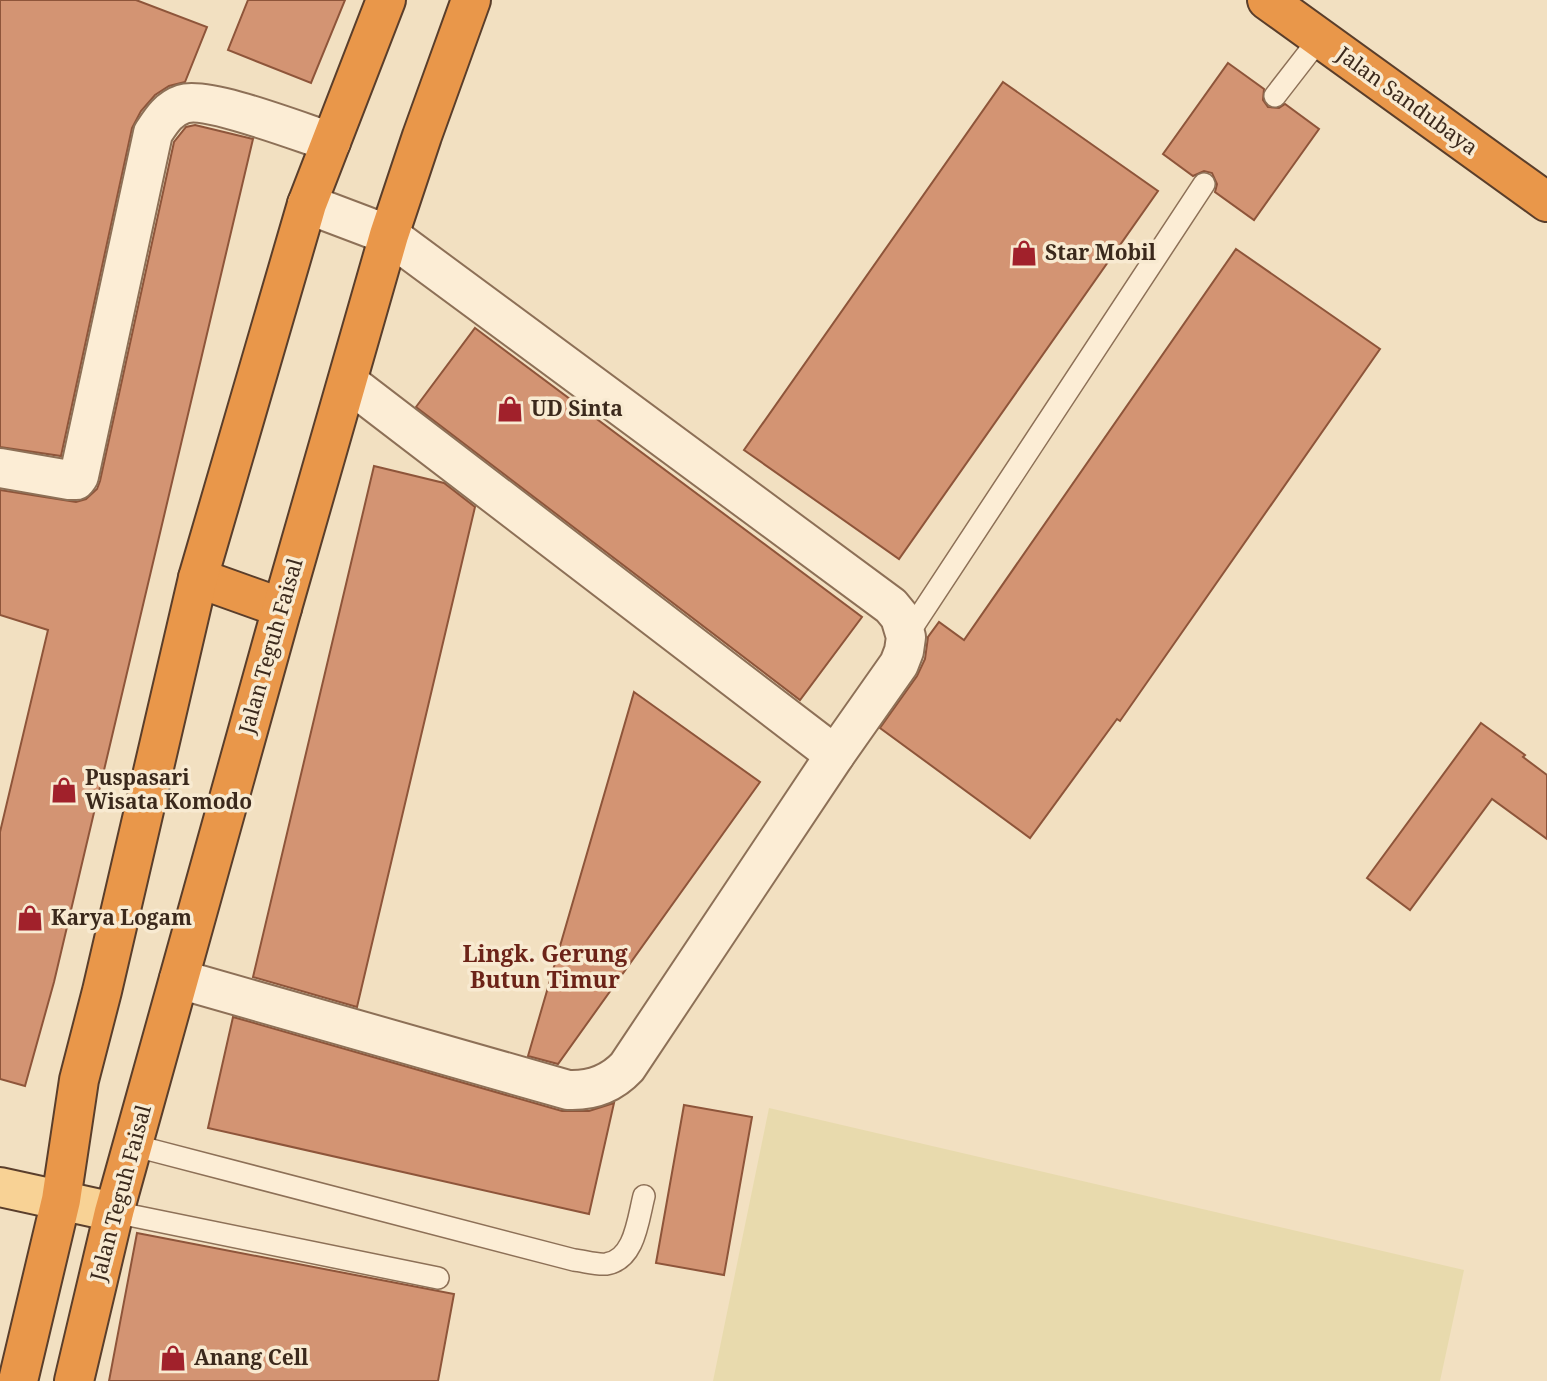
<svg xmlns="http://www.w3.org/2000/svg" width="1547" height="1381" font-family="'Noto Serif',serif">
<style>
.farmland{fill:#e8daad}
.building{fill:#d39473;stroke:#8e553a;stroke-width:2}
.lines{fill:none;stroke-linecap:round;stroke-linejoin:round}
.lane-casing{stroke:#8d7057;stroke-width:24}
.street-casing{stroke:#8d7057;stroke-width:42}
.primary-casing{stroke:#5a3e2b;stroke-width:42}
.highway-casing{stroke:#5a3e2b;stroke-width:42}
.lane{stroke:#fcedd5;stroke-width:21}
.street{stroke:#fcedd5;stroke-width:38}
.primary{stroke:#f8d295;stroke-width:38}
.highway{stroke:#e9974a;stroke-width:38}
.labels{text-anchor:middle;stroke-width:7;stroke-linejoin:round;paint-order:stroke}
.street-label{font-size:21px;fill:#3b291c;stroke:#f8ead1}
.poi-label{font-size:21px;font-weight:bold;fill:#3b291c;stroke:#f8ead1;text-anchor:start}
.neighbourhood-label{font-size:23px;font-weight:bold;fill:#6c2318;stroke:#f8ead1}
</style>
<rect width="100%" height="100%" fill="#f2e0c1"/>
<path class="farmland" d="M769 1108 1464 1270 1440 1381H713Z"/>
<g class="building">
<path d="M0 0H136L207 27 185 82 169 86 155 95 141 111 132 128 61 456 0 447Z"/>
<path d="M248 0H345L311 83 228 50Z"/>
<path d="M1228 63 1264 89 1263 100 1268 107 1279 108 1285 104 1319 129 1254 220 1215 192 1217 184 1212 173 1204 171 1193 176 1163 154Z"/>
<path d="M1003 82 1158 191 899 559 744 450Z"/>
<path d="M195 125 253 139 54 982 25 1086 0 1079V832L48 630 0 615V490L76 502 86 499 97 489 100 481 174 142 186 127Z"/>
<path d="M1236 249 1380 349 1120 721 1117 719 1030 838 880 728 917 676 925 659 928 637 939 622 964 640Z"/>
<path d="M475 328 862 617 800 700 416 407Z"/>
<path d="M374 466 444 483 475 507 357 1007 253 977Z"/>
<path d="M634 692 760 782 558 1064 528 1056Z"/>
<path d="M1481 723 1525 755 1523 757 1547 775V839L1492 799 1410 910 1367 878Z"/>
<path d="M233 1017 562 1111H589L614 1103 589 1214 208 1128Z"/>
<path d="M684 1105 752 1117 724 1275 656 1263Z"/>
<path d="M137 1233 454 1294 438 1381H109Z"/>
</g>
<g class="lines">
<g class="lane-casing">
<g id="lane">
<path d="M1275 96 1320 38"/>
<path d="M906 637 1204 184"/>
<path d="M132 1145 574 1260C584 1261 596 1265 606 1264 635 1260 638 1219 644 1196"/>
<path d="M114 1212 438 1278"/>
</g>
</g>
<g class="street-casing">
<g id="street">
<path d="M348 382 835 755"/>
<path d="M0 468 69 480H76L79 476 153 133C161 121 168 109 183 104 208 96 302 133 331 142"/>
<path d="M179 979 568 1090C591 1091 611 1084 627 1067L835 755 899 664 904 651 906 637 900 617 891 606 389 235 307 204"/>
</g>
</g>
<g class="primary-casing">
<path id="primary" d="M0 1187 114 1212"/>
</g>
<g class="highway-casing">
<g id="highway">
<path d="M1267 0 1547 202"/>
<path d="M198 578 282 608"/>
<path d="M18 1381 61 1200 79 1080 102 991 198 578 307 204 386 0"/>
<path d="M74 1381 114 1212 282 608 389 235 422 136 471 0"/>
</g>
</g>
<use href="#lane" class="lane"/>
<use href="#street" class="street"/>
<use href="#primary" class="primary"/>
<use href="#highway" class="highway"/>
</g>
<defs>
<g id="shop-bare" transform="scale(2.1)"><path d="M-5-2.5h2.3a2.7 3.5 0 0 1 5.4 0H5L5.5 6h-11ZM-1.5-2.5h3a1.5 2.3 0 0 0-3 0Z" fill="#a1212b" stroke="#f8ead1" stroke-width="2.5" paint-order="stroke"/></g>
</defs>
<g fill-rule="evenodd">
<use href="#shop-bare" x="1024" y="253"/>
<use href="#shop-bare" x="510" y="409"/>
<use href="#shop-bare" x="64" y="790"/>
<use href="#shop-bare" x="30" y="918"/>
<use href="#shop-bare" x="173" y="1358"/>
</g>
<g class="labels">
<g class="street-label">
<text transform="translate(1407 101) rotate(36)" y="7">Jalan Sandubaya</text>
<text transform="translate(271 646) rotate(-74)" y="7">Jalan Teguh Faisal</text>
<text transform="translate(121 1193) rotate(-75)" y="7">Jalan Teguh Faisal</text>
</g>
<g class="poi-label">
<text x="1045" y="260">Star Mobil</text>
<text x="531" y="416">UD Sinta</text>
<text x="85" y="785">Puspasari<tspan x="85" dy="24">Wisata Komodo</tspan></text>
<text x="51" y="925">Karya Logam</text>
<text x="194" y="1365">Anang Cell</text>
</g>
<g class="neighbourhood-label">
<text x="545" y="962">Lingk. Gerung<tspan x="545" dy="26">Butun Timur</tspan></text>
</g>
</g>
</svg>
